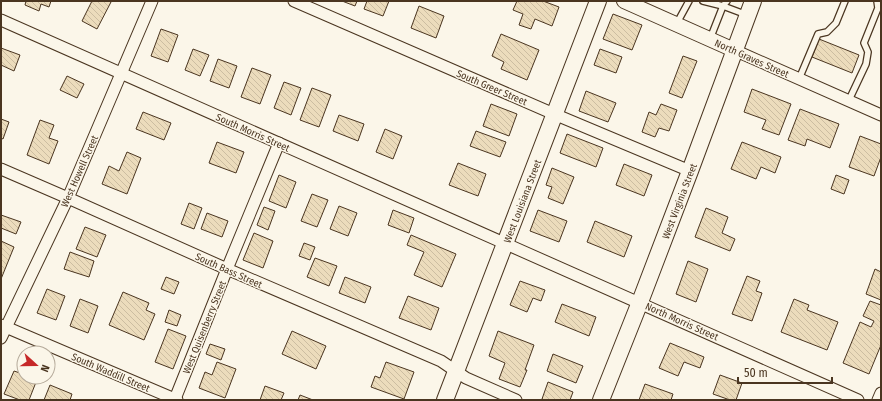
<svg xmlns="http://www.w3.org/2000/svg" width="882" height="401" font-family="'Fira Sans Condensed',sans-serif">
<style>
.building{fill:url(#building-back-hatch);stroke:#4a3520}
.lines{fill:none;stroke-linecap:round;stroke-linejoin:round}
.service-casing{stroke:#4a3520;stroke-width:8}
.minor-casing{stroke:#4a3520;stroke-width:13}
.tertiary-casing{stroke:#4a3520;stroke-width:16}
.secondary-casing{stroke:#4a3520;stroke-width:18}
.service{stroke:#fbf6e9;stroke-width:5.5}
.minor{stroke:#fbf6e9;stroke-width:11}
.tertiary{stroke:#fbf6e9;stroke-width:14}
.secondary{stroke:#fbf6e9;stroke-width:16}
.labels{text-anchor:middle;stroke-width:3;stroke-linejoin:round;paint-order:stroke}
.street-label{font-size:10px;fill:#4a3520;stroke:#fbf6e9}
</style>
<defs>
<pattern id="building-back-hatch" width="6" height="6" patternUnits="userSpaceOnUse"><rect width="6" height="6" fill="#ecdcbc"/><path d="M-1 5l2 2M0 0l6 6M5-1l2 2" fill="none" stroke="#ccbda1"/></pattern>
</defs>
<rect width="100%" height="100%" fill="#fbf6e9"/>
<g class="building">
<path d="M26 1H51L49 7 41 4 39 11 25 5Z"/>
<path d="M92 1H109L111 2 97 29 82 21Z"/>
<path d="M342 1H357L355 6Z"/>
<path d="M367 1H389L383 16 364 9Z"/>
<path d="M517 1H543L559 7 552 26 535 19 531 29 519 25 523 14 513 10Z"/>
<path d="M419 6 444 16 436 38 411 28Z"/>
<path d="M613 14 642 25 632 50 603 39Z"/>
<path d="M161 29 178 35 168 62 151 56Z"/>
<path d="M501 34 539 50 527 80 501 69 504 62 492 56Z"/>
<path d="M819 39 859 55 852 73 812 57Z"/>
<path d="M1 48 20 55 14 71 1 65Z"/>
<path d="M193 49 209 55 200 76 185 70Z"/>
<path d="M600 49 622 57 616 73 594 65Z"/>
<path d="M683 56 697 61 682 98 669 93Z"/>
<path d="M218 59 237 66 229 88 210 81Z"/>
<path d="M252 68 271 75 260 104 241 97Z"/>
<path d="M67 76 84 84 77 98 60 90Z"/>
<path d="M284 82 301 88 291 115 274 108Z"/>
<path d="M312 88 331 95 319 127 300 120Z"/>
<path d="M752 89 791 104 779 135 762 129 766 120 744 112Z"/>
<path d="M586 91 616 103 608 122 579 111Z"/>
<path d="M491 104 517 114 509 136 483 126Z"/>
<path d="M661 104 677 110 669 131 659 128 655 137 642 132 649 112 656 115Z"/>
<path d="M800 109 839 124 830 148 807 139 805 146 788 140Z"/>
<path d="M143 112 171 123 164 140 136 129Z"/>
<path d="M339 115 364 124 358 141 333 131Z"/>
<path d="M1 119 9 122 3 139 1 138Z"/>
<path d="M40 120 54 125 49 138 58 141 49 164 27 155Z"/>
<path d="M385 129 402 136 393 159 376 152Z"/>
<path d="M476 131 506 142 500 157 470 146Z"/>
<path d="M567 134 603 148 596 167 560 153Z"/>
<path d="M860 136 881 144V157L874 176 849 167Z"/>
<path d="M217 142 244 152 236 173 209 163Z"/>
<path d="M742 142 781 157 775 173 761 167 756 179 731 169Z"/>
<path d="M127 152 141 158 127 194 102 184 109 166 119 171Z"/>
<path d="M458 163 486 174 478 196 449 185Z"/>
<path d="M624 164 652 175 644 196 616 185Z"/>
<path d="M552 168 574 177 563 204 548 198 552 187 546 185Z"/>
<path d="M279 175 296 182 286 208 269 201Z"/>
<path d="M836 175 849 180 844 194 831 189Z"/>
<path d="M312 194 328 200 317 227 301 221Z"/>
<path d="M189 203 202 208 194 229 181 224Z"/>
<path d="M339 206 357 213 348 236 330 229Z"/>
<path d="M264 207 275 211 268 230 257 225Z"/>
<path d="M706 208 728 217 722 233 735 239 730 251 695 237Z"/>
<path d="M393 210 414 218 409 233 388 225Z"/>
<path d="M538 210 567 221 559 242 530 231Z"/>
<path d="M207 213 228 221 222 237 201 229Z"/>
<path d="M1 215 21 222 16 234 1 228Z"/>
<path d="M595 221 632 236 624 257 587 242Z"/>
<path d="M85 227 106 235 97 257 76 249Z"/>
<path d="M254 233 273 241 263 268 243 260Z"/>
<path d="M411 235 456 254 442 287 414 275 424 252 407 245Z"/>
<path d="M1 241 14 247 1 279Z"/>
<path d="M304 243 315 247 310 260 299 256Z"/>
<path d="M70 252 94 261 89 277 64 269Z"/>
<path d="M315 258 337 266 329 286 307 277Z"/>
<path d="M688 261 708 269 696 302 676 294Z"/>
<path d="M875 269 881 272V300L866 294Z"/>
<path d="M747 276 760 281 756 291 762 293 752 321 732 314Z"/>
<path d="M166 277 179 282 174 294 161 289Z"/>
<path d="M345 277 371 287 365 303 339 293Z"/>
<path d="M520 281 545 290 541 301 533 298 527 312 510 305Z"/>
<path d="M47 289 65 296 56 320 37 313Z"/>
<path d="M123 292 149 303 146 310 155 314 144 340 109 325Z"/>
<path d="M408 296 439 308 431 330 399 318Z"/>
<path d="M80 299 98 306 88 333 70 326Z"/>
<path d="M794 299 809 305 807 310 838 322 827 350 781 332Z"/>
<path d="M870 301 881 305V345L869 374 843 363 860 322 871 327 874 321 863 316Z"/>
<path d="M562 304 596 317 589 336 555 322Z"/>
<path d="M169 310 181 315 177 326 165 322Z"/>
<path d="M168 329 186 336 173 369 155 362Z"/>
<path d="M292 331 326 346 316 369 282 354Z"/>
<path d="M498 331 534 345 525 370H527L520 387 499 379 505 363 489 356Z"/>
<path d="M670 343 704 357 700 368 684 362 678 376 659 368Z"/>
<path d="M210 344 225 349 221 360 206 354Z"/>
<path d="M553 354 583 366 576 383 547 371Z"/>
<path d="M217 362 236 369 225 398 199 388 205 372 212 375Z"/>
<path d="M386 362 414 372 404 399 371 387 375 376 380 378Z"/>
<path d="M24 364V377H38L29 400H20L4 394 14 371 20 373Z"/>
<path d="M720 375 742 383 736 400H730L713 394Z"/>
<path d="M548 382 573 392 570 400H545L542 399Z"/>
<path d="M645 384 673 394 671 400H639Z"/>
<path d="M50 385 72 394 70 400H44Z"/>
<path d="M265 386 284 393 281 400H260Z"/>
<path d="M300 395 313 400H298Z"/>
</g>
<g class="lines">
<g class="service-casing">
<g id="service">
<path d="M703 1 723 6 710 39"/>
<path d="M727 1 723 6 747 15"/>
<path d="M677 23 689 1"/>
<path d="M799 79 818 34 827 32 836 23 845 1"/>
<path d="M849 100 866 64 868 52 864 43 878 8 877 1"/>
</g>
</g>
<g class="minor-casing">
<g id="minor">
<path d="M294 1 554 114 690 171"/>
<path d="M1 20C286 148 573 272 858 400"/>
<path d="M734 50 881 115"/>
<path d="M1 169 68 198 227 269 441 361 466 378 516 400"/>
<path d="M1 325 177 400"/>
<path d="M1 338 68 198 152 1"/>
<path d="M175 399 227 269 279 143"/>
<path d="M878 400 881 393"/>
</g>
</g>
<g class="tertiary-casing">
<path id="tertiary" d="M624 1 734 50"/>
</g>
<g class="secondary-casing">
<g id="secondary">
<path d="M445 400 598 1"/>
<path d="M601 400 640 302 690 171 753 1"/>
</g>
</g>
<use href="#service" class="service"/>
<use href="#minor" class="minor"/>
<use href="#tertiary" class="tertiary"/>
<use href="#secondary" class="secondary"/>
</g>
<g class="labels">
<g class="street-label">
<text transform="translate(752 58) rotate(24)" y="4">North Graves Street</text>
<text transform="translate(492 87) rotate(23)" y="4">South Greer Street</text>
<text transform="translate(253 132) rotate(24)" y="4">South Morris Street</text>
<text transform="translate(79 171) rotate(-66)" y="4">West Howell Street</text>
<text transform="translate(522 201) rotate(-69)" y="4">West Louisiana Street</text>
<text transform="translate(679 201) rotate(-69)" y="4">West Virginia Street</text>
<text transform="translate(229 270) rotate(24)" y="4">South Bass Street</text>
<text transform="translate(682 321) rotate(24)" y="4">North Morris Street</text>
<text transform="translate(204 327) rotate(-68)" y="4">West Quisenberry Street</text>
<text transform="translate(111 372) rotate(23)" y="4">South Waddill Street</text>
</g>
</g>
<rect width="882" height="401" fill="none" stroke="#4a3520" stroke-width="4"/>
<g transform="translate(36 365) rotate(111)"><circle r="19" fill="#fbf6e9" stroke="#b4a999"/>
<path d="M0-3L7 15L0 10L-7 15Z" fill="#c62828"/>
<text y="-6" font-size="11" font-weight="bold" text-anchor="middle" fill="#4a3520">N</text>
</g>
<path d="M738 377v6h94v-6" fill="none" stroke="#4a3520" stroke-width="2"/>
<text x="744" y="377" font-size="12" fill="#4a3520" stroke="#fbf6e9" stroke-width="3" paint-order="stroke">50 m</text>
</svg>
